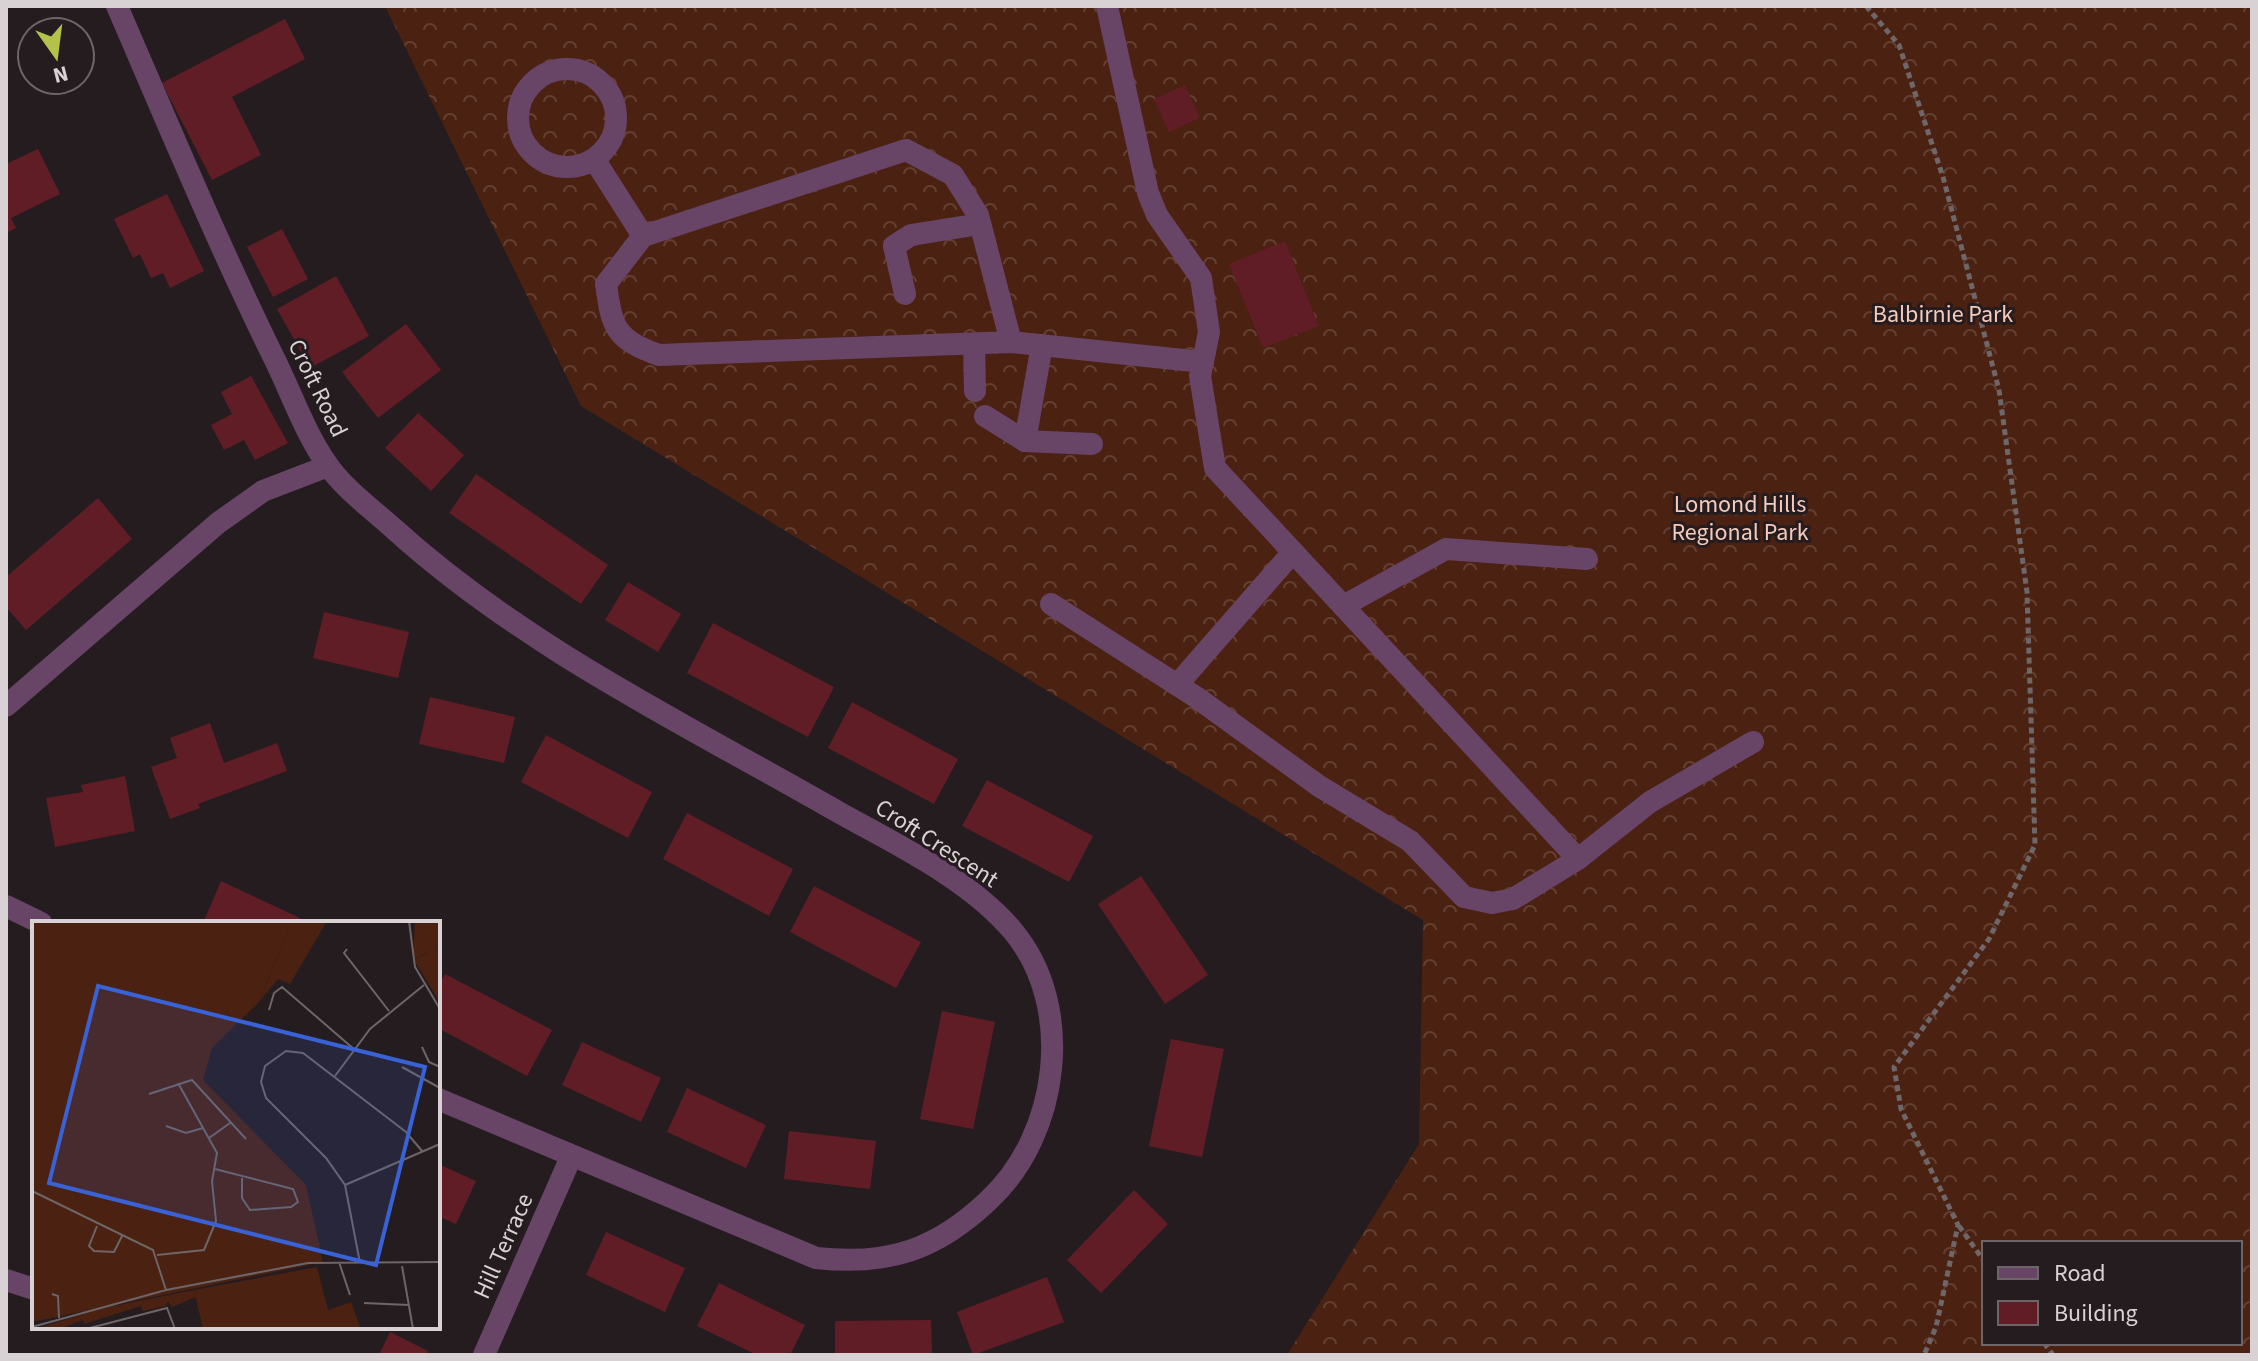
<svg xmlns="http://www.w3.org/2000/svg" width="2258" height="1361" font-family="'Source Sans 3',sans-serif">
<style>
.forest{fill:url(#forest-crowns);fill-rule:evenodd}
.building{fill:#611d25}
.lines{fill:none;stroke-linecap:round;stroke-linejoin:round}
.path{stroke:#6e676a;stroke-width:5;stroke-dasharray:6 4;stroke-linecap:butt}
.service{stroke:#684467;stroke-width:22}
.minor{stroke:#684467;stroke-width:22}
.labels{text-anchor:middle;stroke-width:6;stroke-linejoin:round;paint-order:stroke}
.park-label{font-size:24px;fill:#f4cbbb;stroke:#251c20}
.street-label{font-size:24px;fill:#d8d2d4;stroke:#251c20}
.inset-road{fill:none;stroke:#6d6568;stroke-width:2}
.view{fill:#3962d7;fill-opacity:0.15;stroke:#3962d7;stroke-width:4}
.inset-edge{fill:none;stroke:#d8d2d4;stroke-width:4}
</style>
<defs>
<pattern id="forest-crowns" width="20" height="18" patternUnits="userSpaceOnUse" patternTransform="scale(2)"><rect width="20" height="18" fill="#4b2111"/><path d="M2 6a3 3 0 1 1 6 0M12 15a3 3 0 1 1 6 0" fill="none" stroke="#644033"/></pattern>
</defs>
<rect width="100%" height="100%" fill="#251c20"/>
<path class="forest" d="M385 6H2252V1355H1287L1419 1144 1423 920 581 406ZM1984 1243H2240V1343H1984Z"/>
<g class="building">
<path d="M285 19 305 59 232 97 261 155 212 180 162 83Z"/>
<path d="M1185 85 1200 118 1169 132 1154 99Z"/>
<path d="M38 149 60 194 11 218 16 228 6 233V164Z"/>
<path d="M167 194 204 271 170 288 163 273 151 278 140 254 133 258 114 219Z"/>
<path d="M282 229 308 279 273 297 247 247Z"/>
<path d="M1285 241 1319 326 1263 348 1229 264Z"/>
<path d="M336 276 369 336 310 368 277 309Z"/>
<path d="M406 324 441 370 378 418 342 372Z"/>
<path d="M251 376 288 443 255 460 244 440 224 450 211 425 232 414 221 392Z"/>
<path d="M418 413 464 455 431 491 385 448Z"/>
<path d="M476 474 608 565 581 604 449 513Z"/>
<path d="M98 498 132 539 26 630 6 607V577Z"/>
<path d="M628 582 681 614 658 652 605 620Z"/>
<path d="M324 612 409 632 398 678 313 658Z"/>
<path d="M713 623 834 687 808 737 687 673Z"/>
<path d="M430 697 515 717 504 763 419 744Z"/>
<path d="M852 702 958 759 934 804 828 748Z"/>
<path d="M210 723 224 763 277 743 287 771 198 804 200 808 170 819 151 767 177 758 170 738Z"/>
<path d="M546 735 652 792 628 838 521 782Z"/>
<path d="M125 776 135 831 55 847 46 798 83 792 81 785Z"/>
<path d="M987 780 1093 836 1069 882 962 826Z"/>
<path d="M687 813 793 869 769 916 663 859Z"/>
<path d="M1141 876 1208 975 1165 1004 1098 904Z"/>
<path d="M221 881 300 918 298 923H203Z"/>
<path d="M814 886 921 942 896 988 790 932Z"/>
<path d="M445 974 552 1030 527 1076 438 1028V987Z"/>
<path d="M942 1011 995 1022 973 1129 920 1119Z"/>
<path d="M1171 1039 1224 1049 1202 1157 1149 1146Z"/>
<path d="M582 1042 661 1078 641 1122 562 1085Z"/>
<path d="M687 1088 766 1125 746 1168 667 1132Z"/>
<path d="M789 1131 876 1141 870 1189 784 1179Z"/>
<path d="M438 1164 476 1181 456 1224 438 1216Z"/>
<path d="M1134 1190 1168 1224 1101 1293 1067 1260Z"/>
<path d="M606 1232 685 1268 665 1312 586 1275Z"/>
<path d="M1047 1277 1064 1322 973 1355 957 1312Z"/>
<path d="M719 1283 805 1325 790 1355H757L697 1326Z"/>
<path d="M931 1320 932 1355H835V1321Z"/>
<path d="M390 1332 428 1351 426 1355H379Z"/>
</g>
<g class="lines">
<g class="path">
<path d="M1866 6 1899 45 1943 177 1999 390 2027 592 2035 845 1989 939 1894 1067 1901 1109 1958 1225 1936 1327 1924 1355"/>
<path d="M1959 1226 1984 1261"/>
<path d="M2044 1343 2053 1355"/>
</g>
<g class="service">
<path d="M1107 6 1148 193 1157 215 1201 278 1209 332 1200 376 1215 468 1578 859"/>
<circle cx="567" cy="118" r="49"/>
<path d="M594 159 643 236"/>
<path d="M905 294 894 246 911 235 980 224"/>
<path d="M1011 342 978 215 953 175 906 150 643 236 606 284C612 328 615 339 659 355L1011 342 1203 362"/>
<path d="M974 344 975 391"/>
<path d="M985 416 1025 441 1092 444"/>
<path d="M1025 441 1042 345"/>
<path d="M1051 604 1196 697 1319 786 1410 841 1464 897 1492 903 1513 899 1578 859 1650 802 1753 742"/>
<path d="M1343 606 1446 549 1587 559"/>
<path d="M1177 685 1293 552"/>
<path d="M6 1280 34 1289"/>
</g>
<g class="minor">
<path d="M117 6C168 124 217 242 274 358 291 392 305 433 327 464 343 488 372 509 393 528 524 647 687 725 840 813 899 846 969 879 1013 931 1076 1007 1059 1134 990 1199 937 1250 888 1266 816 1258L438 1099"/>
<path d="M6 706 218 523 263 491 328 466"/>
<path d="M6 906 41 923"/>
<path d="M484 1355 571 1157"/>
</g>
</g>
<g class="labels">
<g class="park-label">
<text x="1943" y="322">Balbirnie Park</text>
<text x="1740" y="512">Lomond Hills<tspan x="1740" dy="28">Regional Park</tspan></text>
</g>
<g class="street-label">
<text transform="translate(318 388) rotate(64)" y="8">Croft Road</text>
<text transform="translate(937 843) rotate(33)" y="8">Croft Crescent</text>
<text transform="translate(503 1246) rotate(-66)" y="8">Hill Terrace</text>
</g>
</g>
<g transform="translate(32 921)">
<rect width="408" height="408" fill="#251c20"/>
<path d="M260 0H295L258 63 246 58 227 81ZM408 15V80H407L382 39 404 27ZM162 369 164 376 140 386 136 380 134 385 111 390 109 385 52 403 51 399 28 408H4L67 388Z" fill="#4b2111"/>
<path d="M0 0H260L227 81 180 127 171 159 274 264 291 341 0 401ZM383 0H408V15L404 27 381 39ZM285 346 296 389 319 381 329 408H171L162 369Z" fill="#4b2111"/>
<path class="inset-road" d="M377 0 383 46 408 88M315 28 312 32 357 90M237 89 242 72 250 66 323 129M390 126 397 141 408 146M370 146 408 167M303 155 338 108 392 64M117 173 160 159 214 218M134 205 154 212 171 207M177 217 198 202M183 248 261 268 266 281 259 286 218 289 210 277V257M313 264 408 223M0 270 121 329 134 369M65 305 57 325 62 330 82 331 90 315M125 334 172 329 184 300 180 260 185 232 146 162M307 341 318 374M328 342 313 264 294 237 234 177 229 161 233 145 254 130 271 132 374 211 390 230M370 345 381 408M20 373 26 375 27 397M332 382 377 384M0 406 134 369 276 342 408 341M54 408 135 387 143 408"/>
<path class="view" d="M66 65 393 146 344 344 17 262Z"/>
<rect width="408" height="408" class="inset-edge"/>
</g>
<rect width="2258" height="1361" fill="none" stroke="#d8d2d4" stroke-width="16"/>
<rect x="1982" y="1241" width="260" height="104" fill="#251c20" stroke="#6d6568" stroke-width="2"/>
<rect x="1998" y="1267" width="40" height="12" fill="#684467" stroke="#6d6568" stroke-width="2"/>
<text x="2054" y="1281" font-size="24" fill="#d8d2d4">Road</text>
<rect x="1998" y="1301" width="40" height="24" fill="#611d25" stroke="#6d6568" stroke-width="2"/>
<text x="2054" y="1321" font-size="24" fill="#d8d2d4">Building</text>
<g transform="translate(56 56) rotate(166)"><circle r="38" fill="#251c20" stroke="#6d6568" stroke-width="2"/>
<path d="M0-6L14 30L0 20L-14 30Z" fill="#b3c24b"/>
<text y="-12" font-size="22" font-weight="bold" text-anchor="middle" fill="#d8d2d4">N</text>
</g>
</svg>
